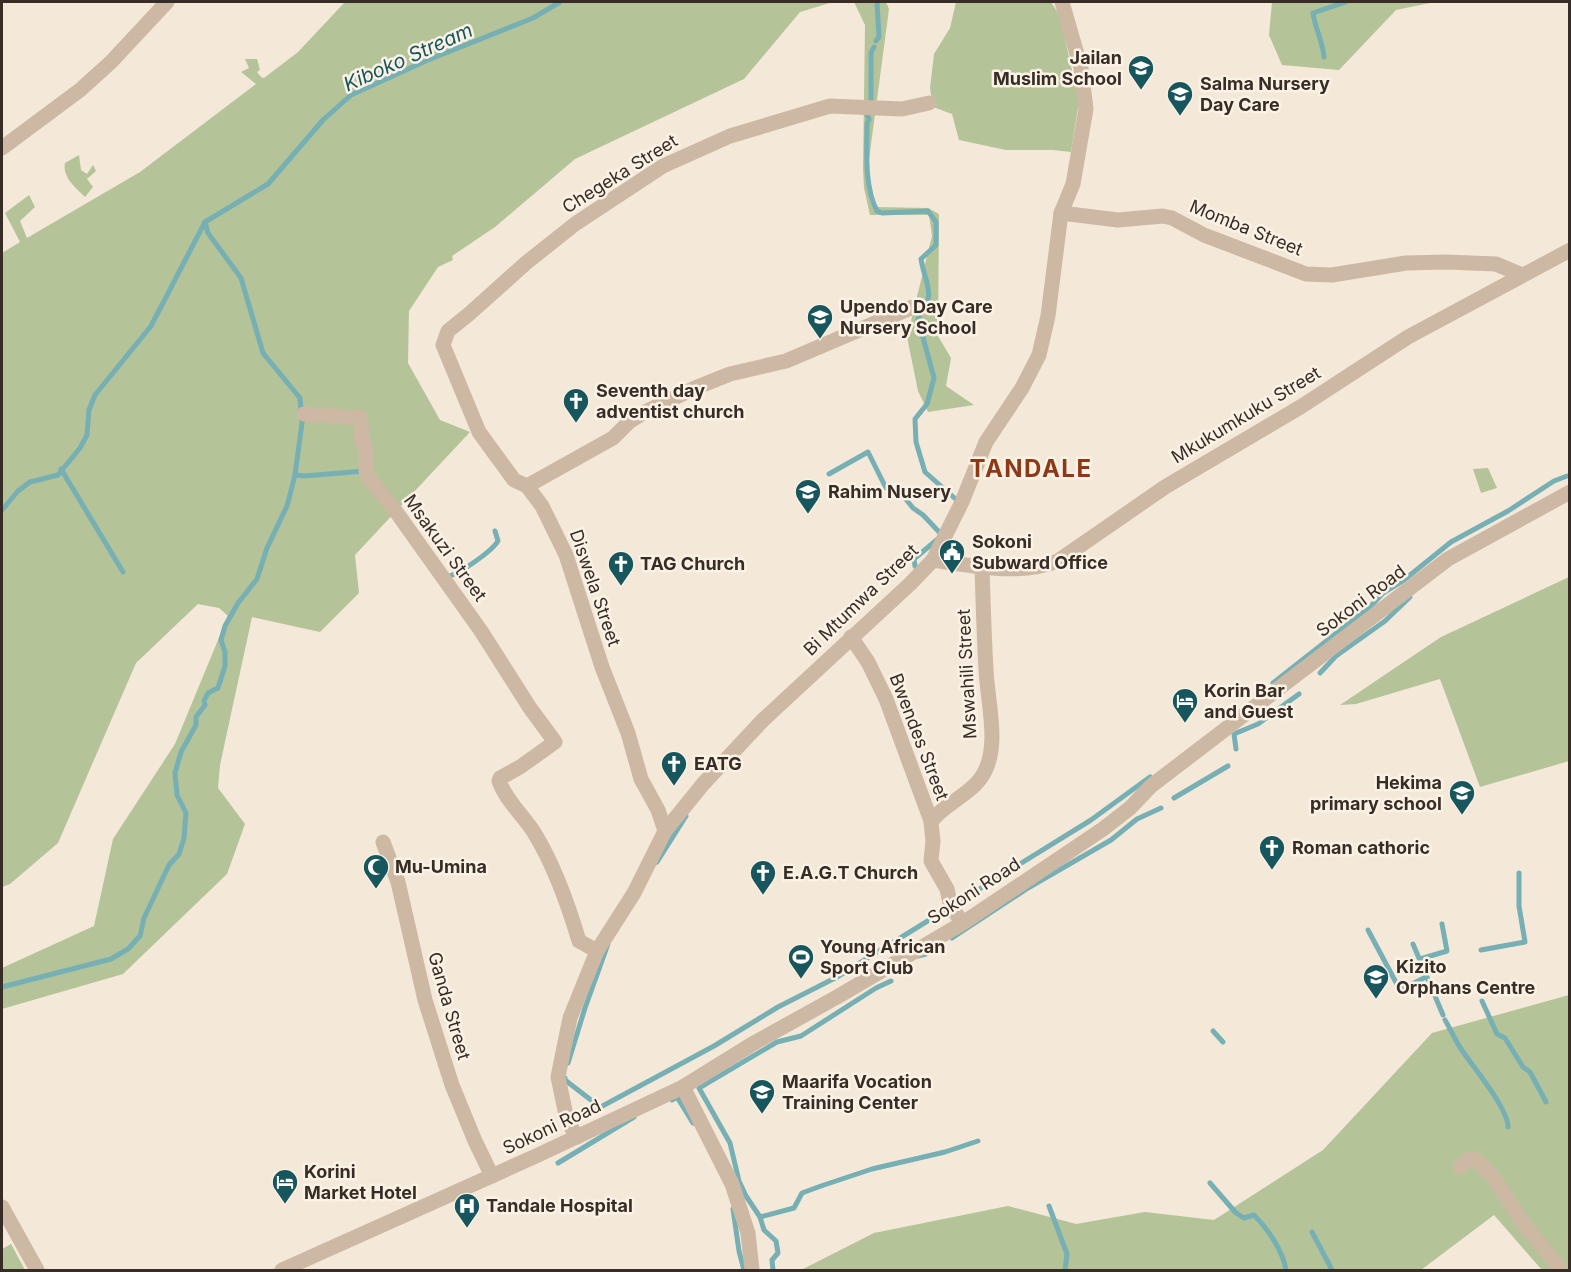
<svg xmlns="http://www.w3.org/2000/svg" width="1571" height="1272" font-family="Inter,sans-serif">
<style>
.green{fill:#b4c498}
.lines{fill:none;stroke-linecap:round;stroke-linejoin:round}
.stream{stroke:#76afb4;stroke-width:5}
.minor{stroke:#cdb8a4;stroke-width:15}
.labels{text-anchor:middle;stroke-width:5;stroke-linejoin:round;paint-order:stroke}
.poi-label{font-size:18px;font-weight:bold;fill:#382c26;stroke:#fbf2e6;text-anchor:start}
.street-label{font-size:18px;fill:#382c26;stroke:#fbf2e6}
.water-label{font-size:20px;font-style:italic;fill:#18565d;stroke:#fbf2e6}
.district-label{font-size:24px;font-weight:bold;letter-spacing:1.5px;fill:#8e3818;stroke:#fbf2e6}
</style>
<rect width="100%" height="100%" fill="#f4e8d9"/>
<g class="green">
<path d="M345 2H833L800 12 744 79 575 159 495 227 452 256 453 260 438 267 409 311 408 363 440 420 470 432 355 555 359 593 320 632 252 617 220 765 218 788 245 824 227 874 123 974 2 1009V968L94 926 113 839 175 744 228 616 219 608 198 604 136 663 58 843 10 884 2 887V253L20 242 5 213 29 195 35 207 20 221 27 238 140 172 256 84 241 72 249 68 245 59H257L260 70 257 72 261 77 264 78 298 52Z"/>
<path d="M854 2H886L889 9 868 167 875 207 928 208 939 214 938 336 951 358 946 386 974 405 928 412 918 391 907 337 932 236 929 215H870L864 188 863 169 865 25Z"/>
<path d="M956 2H1051L1060 16 1079 102 1071 152 1053 150H1006L959 140 952 114 933 107 930 88 934 54 950 28Z"/>
<path d="M1272 2H1435L1396 10 1339 70 1282 65 1269 35Z"/>
<path d="M79 155 81 170 87 174 93 165 96 171 87 179 93 187 85 197C76 188 62 177 65 163Z"/>
<path d="M1488 468 1497 488 1481 493 1473 469Z"/>
<path d="M1569 577V761L1480 787 1440 679 1356 704 1340 705 1441 637Z"/>
<path d="M1569 995V1270H1542L1494 1215 1421 1270H674L803 1269 874 1233 1008 1206 1076 1224 1145 1212 1214 1220 1323 1150 1432 1033Z"/>
<path d="M11 1244 25 1270H2V1249Z"/>
</g>
<g class="lines">
<g class="stream">
<path d="M876 41 879 37 877 2"/>
<path d="M874 47 871 53V101L864 108 869 119 867 124C867 152 864 186 877 211L882 213 928 211 936 222V245L921 259C926 288 937 293 918 319L934 378 927 404 915 419 916 442 925 472 959 502 957 504"/>
<path d="M1324 57C1323 42 1315 28 1313 13L1346 2"/>
<path d="M61 469 123 572"/>
<path d="M829 474 868 452 886 488 900 492 913 508 923 515 942 535"/>
<path d="M295 475 304 476 364 471"/>
<path d="M2 510 18 491 30 482 58 475 80 448 87 435 89 410 95 395 151 326 205 222 268 184 323 120 351 95 428 60 533 18 560 2"/>
<path d="M920 573 915 566 914 559 939 538"/>
<path d="M445 577C457 576 491 552 498 541L495 531"/>
<path d="M1320 673 1336 656 1385 621 1410 597"/>
<path d="M1273 683 1371 606 1383 593 1404 580 1451 542 1508 511 1554 481 1567 476"/>
<path d="M1236 749 1234 734 1258 724 1299 694"/>
<path d="M1174 798 1228 766"/>
<path d="M657 862 686 816"/>
<path d="M1368 930 1400 990 1426 977"/>
<path d="M952 938 1028 888 1111 840 1137 819 1161 808"/>
<path d="M1413 944 1443 1015"/>
<path d="M1481 950 1525 942 1519 906V873"/>
<path d="M918 956 926 954 936 947"/>
<path d="M1420 959 1447 951 1442 924"/>
<path d="M906 971 909 958"/>
<path d="M2 987 111 959 128 949 140 936 144 918 169 865 179 854 184 838 186 813 177 795 175 773 181 752 196 725V717L205 705 204 701 208 693 218 688 225 666V652L221 640 225 626 238 603 257 579 267 548 287 506 295 475 302 423 300 398 263 353 241 278 208 233 205 222"/>
<path d="M1482 1001 1497 1034 1505 1038 1523 1067 1530 1072 1546 1102"/>
<path d="M1445 1020C1451 1030 1455 1040 1461 1049 1473 1067 1508 1108 1508 1127"/>
<path d="M1213 1031 1223 1042"/>
<path d="M568 1063 585 1008 608 944"/>
<path d="M565 1078V1080L600 1107"/>
<path d="M672 1100 677 1097 693 1123"/>
<path d="M582 1117 714 1046 778 1007 837 977 1091 820 1150 777"/>
<path d="M558 1163 634 1117"/>
<path d="M1210 1183 1236 1213 1244 1218 1254 1215C1268 1229 1283 1251 1286 1270"/>
<path d="M1049 1206 1067 1254 1065 1270"/>
<path d="M733 1209 739 1251 744 1270"/>
<path d="M760 1217 794 1208 802 1193 821 1186 872 1169 945 1152 978 1141"/>
<path d="M1312 1232 1332 1270"/>
<path d="M773 1270 772 1260 778 1253 776 1241 764 1230 760 1217 746 1196 739 1181 730 1143 699 1088 777 1042 801 1036 876 988 891 981"/>
</g>
<g class="minor">
<path d="M2 148 80 90 111 62 167 2"/>
<path d="M1061 213 1118 220 1163 216 1172 218 1204 235 1306 274 1332 275 1406 263 1446 262 1496 264 1522 275"/>
<path d="M304 414 361 418 362 443 366 446V471L368 477 397 513 481 631 530 708 555 742 520 767 500 778 499 781C506 801 524 816 535 834 555 867 568 904 579 941L597 951"/>
<path d="M527 486 613 438 629 422 645 412 695 388 730 374 786 361 913 307 925 309"/>
<path d="M933 560C974 566 1018 576 1058 561L1165 487 1302 406 1408 337 1570 250"/>
<path d="M851 637 868 662 886 699 931 821"/>
<path d="M665 831 658 810 641 779 628 733 602 667 566 555 542 506 527 486 514 480 479 432 443 345 448 331 469 314 526 263 575 224 663 166 730 136 830 106 902 109 929 103"/>
<path d="M383 842 398 882 425 1000 452 1085 475 1141 492 1176"/>
<path d="M963 923 951 907 947 889 931 861 933 841 931 822C944 803 972 795 984 773 1000 744 987 700 986 669 984 635 983 601 982 567"/>
<path d="M683 1087 732 1184 748 1233 752 1270"/>
<path d="M577 1137 567 1120 558 1077 570 1018 597 951 634 893 665 831 703 784 763 720 911 583 933 560 962 502 986 442 1022 388 1039 355 1048 316 1061 213 1073 184 1086 109 1081 68 1062 2"/>
<path d="M1460 1167 1468 1160 1474 1159C1496 1172 1513 1213 1531 1233 1541 1246 1552 1256 1560 1270"/>
<path d="M2 1207 37 1270"/>
<path d="M282 1270 536 1156 683 1087 754 1043 837 997 963 923 1103 829 1130 808 1151 786 1448 559 1570 492"/>
</g>
</g>
<defs>
<g id="school-pin" transform="scale(1.35)"><path d="M0 17L-7.5 6A9.5 9.5 0 1 1 7.5 6Z" fill="#18565d" stroke="#fbf2e6"/><path d="M0-5L7-2L0 1L-7-2ZM-4 1L0 2.5L4 1V4Q0 6-4 4Z" fill="#fff"/></g>
<g id="church-pin" transform="scale(1.35)"><path d="M0 17L-7.5 6A9.5 9.5 0 1 1 7.5 6Z" fill="#18565d" stroke="#fbf2e6"/><path d="M-1.2-6h2.4v3.5h3.3v2.4h-3.3V6h-2.4V-.1h-3.3v-2.4h3.3Z" fill="#fff"/></g>
<g id="civic-pin" transform="scale(1.35)"><path d="M0 17L-7.5 6A9.5 9.5 0 1 1 7.5 6Z" fill="#18565d" stroke="#fbf2e6"/><path d="M-.6-6.5H3V-4.5H.6V-3L4-1V1h2V6H-6V1h2V-1L-.6-3ZM-1.2 2.5V6h2.4V2.5Z" fill="#fff"/></g>
<g id="hotel-pin" transform="scale(1.35)"><path d="M0 17L-7.5 6A9.5 9.5 0 1 1 7.5 6Z" fill="#18565d" stroke="#fbf2e6"/><path d="M-6-4.5h1.5V1H6V5H4.5V3h-9V5H-6ZM-4 0a1.8 1.8 0 1 1 3.6 0ZM.5 0V-2.5h3Q6-2.5 6 0Z" fill="#fff"/></g>
<g id="mosque-pin" transform="scale(1.35)"><path d="M0 17L-7.5 6A9.5 9.5 0 1 1 7.5 6Z" fill="#18565d" stroke="#fbf2e6"/><path d="M3.5-4.9A6 6 0 1 0 3.5 4.9A5 5 0 1 1 3.5-4.9Z" fill="#fff"/></g>
<g id="stadium-pin" transform="scale(1.35)"><path d="M0 17L-7.5 6A9.5 9.5 0 1 1 7.5 6Z" fill="#18565d" stroke="#fbf2e6"/><path d="M0-5a6.5 5 0 1 0 0 10a6.5 5 0 1 0 0-10ZM-3.5-1.8h7v3.6h-7Z" fill="#fff"/></g>
<g id="hospital-pin" transform="scale(1.35)"><path d="M0 17L-7.5 6A9.5 9.5 0 1 1 7.5 6Z" fill="#18565d" stroke="#fbf2e6"/><path d="M-5-5h3v3.5h4V-5h3V5h-3V1.5h-4V5h-3Z" fill="#fff"/></g>
</defs>
<g fill-rule="evenodd">
<use href="#school-pin" x="1141" y="68"/>
<use href="#school-pin" x="1180" y="94"/>
<use href="#school-pin" x="820" y="317"/>
<use href="#church-pin" x="576" y="401"/>
<use href="#school-pin" x="808" y="492"/>
<use href="#civic-pin" x="952" y="552"/>
<use href="#church-pin" x="621" y="564"/>
<use href="#hotel-pin" x="1185" y="701"/>
<use href="#church-pin" x="674" y="764"/>
<use href="#school-pin" x="1462" y="793"/>
<use href="#church-pin" x="1272" y="848"/>
<use href="#mosque-pin" x="376" y="867"/>
<use href="#church-pin" x="763" y="873"/>
<use href="#stadium-pin" x="801" y="957"/>
<use href="#school-pin" x="1376" y="977"/>
<use href="#school-pin" x="762" y="1092"/>
<use href="#hotel-pin" x="285" y="1182"/>
<use href="#hospital-pin" x="467" y="1206"/>
</g>
<g class="labels">
<g class="poi-label">
<text x="1122" y="64" text-anchor="end">Jailan<tspan x="1122" dy="21">Muslim School</tspan></text>
<text x="1200" y="90">Salma Nursery<tspan x="1200" dy="21">Day Care</tspan></text>
<text x="840" y="313">Upendo Day Care<tspan x="840" dy="21">Nursery School</tspan></text>
<text x="596" y="397">Seventh day<tspan x="596" dy="21">adventist church</tspan></text>
<text x="828" y="498">Rahim Nusery</text>
<text x="972" y="548">Sokoni<tspan x="972" dy="21">Subward Office</tspan></text>
<text x="640" y="570">TAG Church</text>
<text x="1204" y="697">Korin Bar<tspan x="1204" dy="21">and Guest</tspan></text>
<text x="694" y="770">EATG</text>
<text x="1442" y="789" text-anchor="end">Hekima<tspan x="1442" dy="21">primary school</tspan></text>
<text x="1292" y="854">Roman cathoric</text>
<text x="395" y="873">Mu-Umina</text>
<text x="783" y="879">E.A.G.T Church</text>
<text x="820" y="953">Young African<tspan x="820" dy="21">Sport Club</tspan></text>
<text x="1396" y="973">Kizito<tspan x="1396" dy="21">Orphans Centre</tspan></text>
<text x="782" y="1088">Maarifa Vocation<tspan x="782" dy="21">Training Center</tspan></text>
<text x="304" y="1178">Korini<tspan x="304" dy="21">Market Hotel</tspan></text>
<text x="486" y="1212">Tandale Hospital</text>
</g>
<g class="street-label">
<text transform="translate(620 174) rotate(-32)" y="6">Chegeka Street</text>
<text transform="translate(1246 228) rotate(22)" y="6">Momba Street</text>
<text transform="translate(1246 415) rotate(-31)" y="6">Mkukumkuku Street</text>
<text transform="translate(445 548) rotate(54)" y="6">Msakuzi Street</text>
<text transform="translate(595 588) rotate(71)" y="6">Diswela Street</text>
<text transform="translate(861 600) rotate(-44)" y="6">Bi Mtumwa Street</text>
<text transform="translate(1361 601) rotate(-37)" y="6">Sokoni Road</text>
<text transform="translate(967 674) rotate(-93)" y="6">Mswahili Street</text>
<text transform="translate(919 737) rotate(69)" y="6">Bwendes Street</text>
<text transform="translate(974 891) rotate(-33)" y="6">Sokoni Road</text>
<text transform="translate(449 1006) rotate(74)" y="6">Ganda Street</text>
<text transform="translate(552 1127) rotate(-25)" y="6">Sokoni Road</text>
</g>
<g class="water-label">
<text transform="translate(408 57) rotate(-24)" y="7">Kiboko Stream</text>
</g>
<g class="district-label">
<text x="1031" y="477">TANDALE</text>
</g>
</g>
<rect width="1571" height="1272" fill="none" stroke="#382c26" stroke-width="6"/>
</svg>
